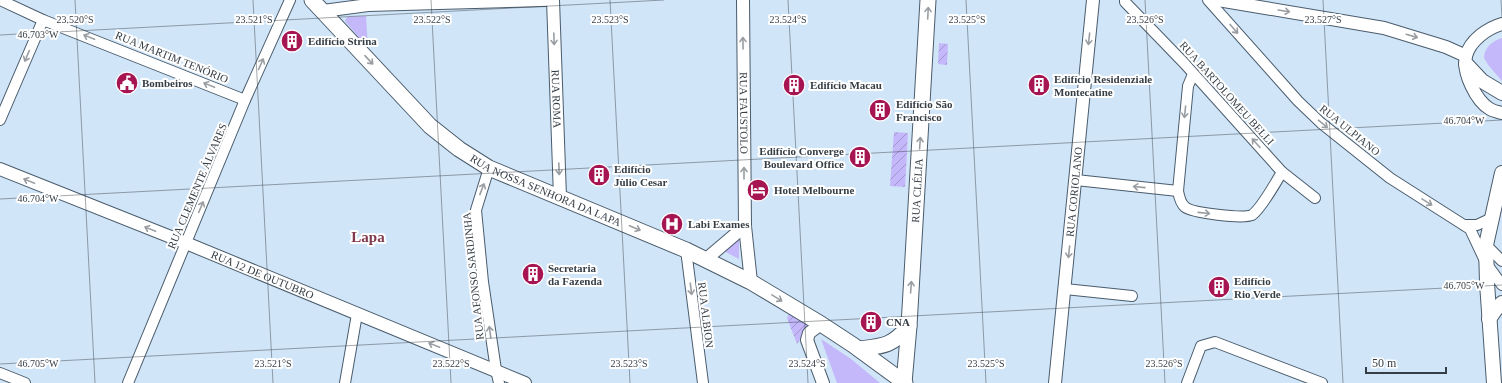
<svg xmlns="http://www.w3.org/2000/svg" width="1502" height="383" font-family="'Times New Roman',serif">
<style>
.park{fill:#c4b7fa}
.garden{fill:url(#garden-furrows)}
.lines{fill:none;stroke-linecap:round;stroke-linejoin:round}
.minor-casing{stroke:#4a5c6c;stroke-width:12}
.tertiary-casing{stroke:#4a5c6c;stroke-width:14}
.secondary-casing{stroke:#4a5c6c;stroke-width:16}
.primary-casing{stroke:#4a5c6c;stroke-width:17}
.minor{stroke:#fff;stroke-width:10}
.tertiary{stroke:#fff;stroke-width:12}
.secondary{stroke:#fff;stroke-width:14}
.primary{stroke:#fff;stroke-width:15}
.oneway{stroke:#9a9ea2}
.ticks{fill:none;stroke:#353d45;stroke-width:1;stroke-opacity:0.45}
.labels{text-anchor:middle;stroke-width:4;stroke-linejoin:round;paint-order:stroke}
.poi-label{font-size:11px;font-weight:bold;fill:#353d45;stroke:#fff;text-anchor:start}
.street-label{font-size:11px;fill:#353d45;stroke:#fff}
.district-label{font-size:15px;font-weight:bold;fill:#80394d;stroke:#fff}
.ticks-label{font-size:10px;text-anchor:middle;fill:#353d45;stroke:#fff;stroke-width:4;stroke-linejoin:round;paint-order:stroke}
</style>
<defs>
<pattern id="garden-furrows" width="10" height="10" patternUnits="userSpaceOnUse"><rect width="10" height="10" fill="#c4b7fa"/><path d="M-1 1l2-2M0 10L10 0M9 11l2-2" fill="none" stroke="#a096cc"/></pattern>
</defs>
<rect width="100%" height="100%" fill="#d0e5f8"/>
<g class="park">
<path d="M366 16 368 48 345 21 347 17Z"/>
<path d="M1502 38V81L1489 66 1484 58C1484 47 1493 41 1502 38Z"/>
<path d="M739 233V259L722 250Z"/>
<path d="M821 339 851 359 880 383H837Z"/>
</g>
<g class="garden">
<path d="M939 43 948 44 947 65 938 64Z"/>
<path d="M894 132 908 133 905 187 890 186Z"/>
<path d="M789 314 803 323 808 324V328L797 344 787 318Z"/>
</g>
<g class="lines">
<g class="minor-casing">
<g id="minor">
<path d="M0 0 43 20 245 100"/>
<path d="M1125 0V2L1184 63 1282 172 1315 198"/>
<path d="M1208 0 1298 101 1321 123 1390 178 1470 229 1486 263 1502 285"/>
<path d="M1193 74 1188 86 1178 191C1179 196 1180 203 1185 207 1192 213 1243 219 1252 215 1261 209 1276 182 1282 172"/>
<path d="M0 120 43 20"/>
<path d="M489 168 476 210 483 282 496 370 499 383"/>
<path d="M1076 180 1178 191"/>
<path d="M1464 225H1477L1492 218"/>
<path d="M1486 245 1502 261"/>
<path d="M686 250 703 383"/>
<path d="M1065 289 1132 296"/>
<path d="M0 373 25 383"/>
<path d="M128 383 245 100 290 0"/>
<path d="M345 383 357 314"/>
<path d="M1187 383 1201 346 1215 342 1322 383"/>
</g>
</g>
<g class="tertiary-casing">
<g id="tertiary">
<path id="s1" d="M553 0 560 197"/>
<path id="s2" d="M743 0 745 226 751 282"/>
<path d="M1218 0 1384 28 1446 47 1466 56"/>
<path d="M323 11 368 5 546 0"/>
<path d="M1502 24C1488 28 1470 40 1466 56 1462 72 1476 101 1490 109 1493 111 1498 112 1502 113"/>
<path id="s3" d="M0 169 186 243 525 383"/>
<path d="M705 260 745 226"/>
<path d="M821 324 809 333 807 340 823 383"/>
<path id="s4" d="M1055 383 1093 0"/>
</g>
</g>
<g class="secondary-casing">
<g id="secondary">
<path d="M1466 64 1482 81 1502 93"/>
<path d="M1489 319 1496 309 1502 303"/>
<path d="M1494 383 1487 283 1486 245 1502 173"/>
</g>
</g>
<g class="primary-casing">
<g id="primary">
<path id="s5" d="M312 0 430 126 459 149 489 168 686 250 751 282 821 324 853 345 905 383"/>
<path d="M859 349C884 346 892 346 909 326"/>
<path id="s6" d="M904 383 909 326 928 0"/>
</g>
</g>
<use href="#minor" class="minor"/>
<use href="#tertiary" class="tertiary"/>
<use href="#secondary" class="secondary"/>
<use href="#primary" class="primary"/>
</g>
<defs><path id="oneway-shaft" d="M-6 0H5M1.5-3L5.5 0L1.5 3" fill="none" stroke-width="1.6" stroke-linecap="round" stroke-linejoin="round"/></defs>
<g class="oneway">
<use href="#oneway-shaft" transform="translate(1284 11) rotate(9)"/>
<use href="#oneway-shaft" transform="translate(928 13) rotate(-87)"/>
<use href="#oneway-shaft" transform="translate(1234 29) rotate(49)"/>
<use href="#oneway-shaft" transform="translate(1412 36) rotate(16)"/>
<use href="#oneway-shaft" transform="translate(89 37) rotate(-158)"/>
<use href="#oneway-shaft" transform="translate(554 39) rotate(88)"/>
<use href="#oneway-shaft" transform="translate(1089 39) rotate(96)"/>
<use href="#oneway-shaft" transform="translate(743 43) rotate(-91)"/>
<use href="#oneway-shaft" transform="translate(27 56) rotate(113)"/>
<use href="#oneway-shaft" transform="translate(369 60) rotate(47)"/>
<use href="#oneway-shaft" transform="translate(261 64) rotate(-66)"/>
<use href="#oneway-shaft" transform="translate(209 85) rotate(-158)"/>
<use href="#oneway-shaft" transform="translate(1185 112) rotate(96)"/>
<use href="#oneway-shaft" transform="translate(1323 124) rotate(40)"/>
<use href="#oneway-shaft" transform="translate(920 143) rotate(-86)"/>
<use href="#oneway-shaft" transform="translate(1256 143) rotate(-132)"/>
<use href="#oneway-shaft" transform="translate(559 169) rotate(88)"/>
<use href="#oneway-shaft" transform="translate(744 173) rotate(-90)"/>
<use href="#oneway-shaft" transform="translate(29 181) rotate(-158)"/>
<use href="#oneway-shaft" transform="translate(1139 187) rotate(-174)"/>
<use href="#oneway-shaft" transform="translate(482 189) rotate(-69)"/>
<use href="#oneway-shaft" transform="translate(1427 202) rotate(32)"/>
<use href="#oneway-shaft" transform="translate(201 207) rotate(-67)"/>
<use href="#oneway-shaft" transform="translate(1204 213) rotate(6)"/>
<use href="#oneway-shaft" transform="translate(635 228) rotate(23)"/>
<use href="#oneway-shaft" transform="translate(150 229) rotate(-158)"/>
<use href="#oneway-shaft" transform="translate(1069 252) rotate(96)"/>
<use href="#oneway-shaft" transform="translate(911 287) rotate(-86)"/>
<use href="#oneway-shaft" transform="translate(691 289) rotate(83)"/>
<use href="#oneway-shaft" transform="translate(777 298) rotate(31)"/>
<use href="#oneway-shaft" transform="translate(490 332) rotate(-98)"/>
<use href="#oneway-shaft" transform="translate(434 345) rotate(-158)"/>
</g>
<path class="ticks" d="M75 0 95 383M253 0 273 383M431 0 451 383M610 0 630 383M788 0 808 383M966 0 986 383M1145 0 1165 383M1323 0 1343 383M1501 0 1502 18M0 35 664 0M0 199 1502 120M0 364 1502 285"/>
<defs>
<g id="building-disc" transform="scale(1.15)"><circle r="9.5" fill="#a61451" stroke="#fff"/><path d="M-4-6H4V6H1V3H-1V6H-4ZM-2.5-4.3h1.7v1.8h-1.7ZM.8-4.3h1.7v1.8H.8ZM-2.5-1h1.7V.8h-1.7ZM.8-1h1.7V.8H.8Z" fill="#fff"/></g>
<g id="civic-disc" transform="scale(1.15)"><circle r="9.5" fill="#a61451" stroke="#fff"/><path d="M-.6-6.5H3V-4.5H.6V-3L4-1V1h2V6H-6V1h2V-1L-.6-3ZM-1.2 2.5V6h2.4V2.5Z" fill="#fff"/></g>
<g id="hotel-disc" transform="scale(1.15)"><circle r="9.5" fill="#a61451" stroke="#fff"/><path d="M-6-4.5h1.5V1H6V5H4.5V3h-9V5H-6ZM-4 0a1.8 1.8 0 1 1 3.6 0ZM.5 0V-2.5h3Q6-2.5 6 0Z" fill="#fff"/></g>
<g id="hospital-disc" transform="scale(1.15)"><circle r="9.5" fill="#a61451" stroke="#fff"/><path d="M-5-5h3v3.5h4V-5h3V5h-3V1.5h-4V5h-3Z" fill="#fff"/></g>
</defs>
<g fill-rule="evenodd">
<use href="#building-disc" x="292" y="41"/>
<use href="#civic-disc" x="127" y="83"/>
<use href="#building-disc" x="794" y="85"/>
<use href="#building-disc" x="1039" y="85"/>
<use href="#building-disc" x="880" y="110"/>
<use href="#building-disc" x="860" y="157"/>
<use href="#building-disc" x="599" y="175"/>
<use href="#hotel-disc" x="758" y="190"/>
<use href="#hospital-disc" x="672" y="224"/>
<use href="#building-disc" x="533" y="274"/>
<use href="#building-disc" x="1219" y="287"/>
<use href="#building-disc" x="871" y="322"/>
</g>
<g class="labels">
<g class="poi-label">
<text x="308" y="45">Edifício Strina</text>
<text x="1054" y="83">Edifício Residenziale<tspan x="1054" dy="13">Montecatine</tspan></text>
<text x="142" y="87">Bombeiros</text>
<text x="810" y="89">Edifício Macau</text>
<text x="896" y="108">Edifício São<tspan x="896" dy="13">Francisco</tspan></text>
<text x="844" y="155" text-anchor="end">Edifício Converge<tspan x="844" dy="13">Boulevard Office</tspan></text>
<text x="614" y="173">Edifício<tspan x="614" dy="13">Jùlio Cesar</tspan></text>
<text x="774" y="194">Hotel Melbourne</text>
<text x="688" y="228">Labi Exames</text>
<text x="548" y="272">Secretaria<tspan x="548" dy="13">da Fazenda</tspan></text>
<text x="1234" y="285">Edifício<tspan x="1234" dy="13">Rio Verde</tspan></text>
<text x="886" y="326">CNA</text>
</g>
<g class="street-label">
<text transform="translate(172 57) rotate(22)" y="4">RUA MARTIM TENÓRIO</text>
<text transform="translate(1227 93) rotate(48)" y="4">RUA BARTOLOMEU BELLI</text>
<text dy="4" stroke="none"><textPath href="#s1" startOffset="99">RUA ROMA</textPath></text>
<text dy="4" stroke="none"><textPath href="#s2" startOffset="113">RUA FAUSTOLO</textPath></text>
<text transform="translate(1350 130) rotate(39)" y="4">RUA ULPIANO</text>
<text transform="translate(197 186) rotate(-67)" y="4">RUA CLEMENTE ÁLVARES</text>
<text dy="4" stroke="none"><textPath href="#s5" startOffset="306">RUA NOSSA SENHORA DA LAPA</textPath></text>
<text dy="4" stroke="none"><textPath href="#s6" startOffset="193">RUA CLÉLIA</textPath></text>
<text dy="4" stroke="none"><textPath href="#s4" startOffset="192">RUA CORIOLANO</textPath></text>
<text dy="4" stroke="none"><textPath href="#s3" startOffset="283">RUA 12 DE OUTUBRO</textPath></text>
<text transform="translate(473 276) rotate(-96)" y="4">RUA AFONSO SARDINHA</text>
<text transform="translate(706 315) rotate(83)" y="4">RUA ALBION</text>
</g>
<g class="district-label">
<text x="368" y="242">Lapa</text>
</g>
</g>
<g class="ticks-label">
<text x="75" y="23">23.520°S</text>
<text x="254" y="23">23.521°S</text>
<text x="432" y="23">23.522°S</text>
<text x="610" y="23">23.523°S</text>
<text x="788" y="23">23.524°S</text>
<text x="967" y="23">23.525°S</text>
<text x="1145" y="23">23.526°S</text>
<text x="1323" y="23">23.527°S</text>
<text x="38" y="38">46.703°W</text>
<text x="1464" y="124">46.704°W</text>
<text x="38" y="202">46.704°W</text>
<text x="1464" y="289">46.705°W</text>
<text x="273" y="367">23.521°S</text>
<text x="451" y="367">23.522°S</text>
<text x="629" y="367">23.523°S</text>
<text x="807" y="367">23.524°S</text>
<text x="986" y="367">23.525°S</text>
<text x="1164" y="367">23.526°S</text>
<text x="38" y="367">46.705°W</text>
</g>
<path d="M1366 367v6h80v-6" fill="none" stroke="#353d45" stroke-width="2"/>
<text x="1372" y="367" font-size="12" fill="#353d45" stroke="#ffffff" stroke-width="3" paint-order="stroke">50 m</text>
</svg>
